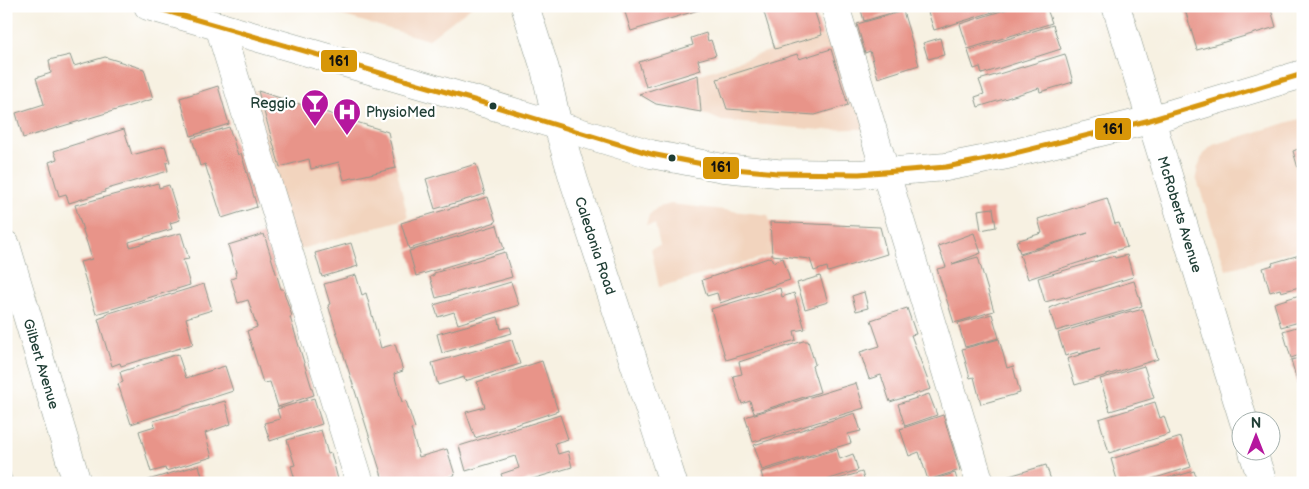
<svg xmlns="http://www.w3.org/2000/svg" width="1309" height="489" font-family="'Balsamiq Sans',sans-serif">
<style>
.built{fill:#f2d4be}
.building{fill:#e89489}
.lines{fill:none;stroke-linecap:round;stroke-linejoin:round}
.minor-casing{stroke:#8b978b;stroke-width:29}
.minor{stroke:#fff;stroke-width:28}
.bus-1-casing{stroke:#fff;stroke-width:9}
.bus-1{stroke:#d79608;stroke-width:5}
.bus-dot{fill:#1f3d34;stroke:#fff;stroke-width:2}
.labels{text-anchor:middle;stroke-width:4.5;stroke-linejoin:round;paint-order:stroke}
.poi-label{font-size:14px;fill:#1f3d34;stroke:#fff;text-anchor:end}
.street-label{font-size:14px;fill:#1f3d34;stroke:#fff}
.line-badge{stroke:#fff;stroke-width:2}
.pale-badge-label{font-size:14px;text-anchor:middle;font-weight:bold;fill:#111}
</style>
<rect width="100%" height="100%" fill="#fff"/>
<filter id="ink" filterUnits="userSpaceOnUse"><feTurbulence type="fractalNoise" baseFrequency=".02" numOctaves="2"/><feDisplacementMap in="SourceGraphic" scale="10" xChannelSelector="R" yChannelSelector="G"/><feConvolveMatrix kernelMatrix="1 2 1 2 8 2 1 2 1" color-interpolation-filters="sRGB"/></filter>
<filter id="wash" filterUnits="userSpaceOnUse"><feTurbulence type="fractalNoise" baseFrequency=".0096" numOctaves="4" result="noise"/><feDisplacementMap in="SourceGraphic" scale="20" xChannelSelector="R" yChannelSelector="G"/><feGaussianBlur stdDeviation="1.12" result="paint"/><feColorMatrix in="noise" values="0 0 0 0 0 0 0 0 0 0 0 0 0 0 0 0 0 1.4 0 .05"/><feComposite in="paint" operator="in"/></filter>
<g filter="url(#wash)">
<rect width="100%" height="100%" fill="#f7f1e2"/>
<g class="built">
<path d="M309 6H472L428 40Z"/>
<path d="M822 35 870 80 886 128 820 130 722 121 701 112 698 75 775 49Z"/>
<path d="M225 85 258 91 388 132 408 218 305 248 274 254Z"/>
<path d="M1303 118V248L1226 270 1196 177 1198 167 1203 154 1213 145Z"/>
<path d="M671 204 768 215 770 222 880 227 887 254 828 272 827 267 814 271 809 259 772 255 659 287 651 248 660 246 655 224 646 225 649 215 658 207Z"/>
</g>
<g id="blocks">
<g class="building">
<path d="M623 6H708V7L631 31Z"/>
<path d="M762 6H813L822 35 775 49Z"/>
<path d="M860 6H897L898 11 864 21Z"/>
<path d="M926 6H1009V7L934 30Z"/>
<path d="M1017 6H1046L1052 23 968 49 960 24Z"/>
<path d="M1184 6H1270L1276 27 1197 50Z"/>
<path d="M903 11 919 65 878 78 870 51 865 53 857 24Z"/>
<path d="M1053 25 1061 49 982 74 980 67 974 69 968 51Z"/>
<path d="M706 33 708 41 711 40 716 55 698 60 701 70 646 87 639 62 693 45 691 38Z"/>
<path d="M940 38 944 55 928 59 923 43Z"/>
<path d="M831 49 848 105 815 115 727 109 717 79 797 54 799 59Z"/>
<path d="M1065 54 1073 82 1040 92 1039 88 978 107 975 97 984 94 979 80Z"/>
<path d="M70 55 74 66 105 57 144 69 153 99 23 138 16 113 44 104 36 78 51 73 49 60Z"/>
<path d="M698 75 701 112 656 104 639 94Z"/>
<path d="M218 86 229 124 191 136 180 98Z"/>
<path d="M258 91 388 132 396 168 344 180 339 162 311 169 309 159 280 167Z"/>
<path d="M229 127 238 155 241 153 257 207 222 218 205 164 200 166 192 138Z"/>
<path d="M124 129 132 155 165 146 170 162 166 163 168 171 104 190 105 192 69 203 66 194 59 196 49 162 57 159 54 151Z"/>
<path d="M1303 147V182H1302L1293 151Z"/>
<path d="M476 164 485 194 435 209 426 179Z"/>
<path d="M158 183 159 188 169 185 180 220 170 223 172 229 129 242 130 247 181 233 189 259 183 260 190 285 96 314 80 262 92 259 75 205Z"/>
<path d="M488 197 496 222 409 249 401 223Z"/>
<path d="M1107 198 1115 224 1119 223 1127 247 1028 279 1020 255 1088 233 1020 253 1016 241 1042 233 1038 219Z"/>
<path d="M993 208 996 227 981 230 978 210Z"/>
<path d="M770 222 880 227 887 254 828 272 827 267 814 271 810 259 772 255Z"/>
<path d="M497 225 504 249 416 276 409 251Z"/>
<path d="M974 233 981 253 952 264 978 257 994 311 954 323 937 269 946 267 938 246Z"/>
<path d="M264 234 281 289H283L292 316 290 317 314 395 278 407 270 382 263 383 247 331 257 327 248 300 238 303 231 279 236 277 235 272H236L228 245Z"/>
<path d="M351 243 358 266 322 277 315 253Z"/>
<path d="M505 252 512 277 436 298 430 277 434 275V273Z"/>
<path d="M1303 254V286L1281 292 1280 289 1270 292 1263 268 1273 265 1272 263Z"/>
<path d="M1127 255 1133 277 1065 298 1064 297 1045 302 1038 278 1114 256 1115 258Z"/>
<path d="M771 257 773 262 783 258 790 280 720 303 717 293 707 296 702 280Z"/>
<path d="M356 275 362 295 366 293 381 348 395 344 403 371 394 374 402 402 406 401 415 428 411 429 419 457 447 449 455 475 431 483H384L328 305 330 304 324 284Z"/>
<path d="M820 276 828 302 805 309 797 283Z"/>
<path d="M1134 281 1142 306 1056 331 1049 308 1061 303Z"/>
<path d="M511 282 519 305 458 324 454 312 438 317 434 305Z"/>
<path d="M204 284 212 310 186 318 193 344 121 366 120 363 112 366 98 319 106 316V314Z"/>
<path d="M780 288 782 297 794 293 805 329 794 331 796 340 726 360 711 309Z"/>
<path d="M864 292 868 308 856 311 852 296Z"/>
<path d="M1303 294V321L1281 327 1274 303Z"/>
<path d="M907 308 916 334 911 335 931 389 890 402 881 375 869 379 860 352 880 346 871 320Z"/>
<path d="M1143 309 1158 359 1075 385 1067 359 1100 348 1079 354 1078 352 1065 356 1058 333 1131 311 1132 312Z"/>
<path d="M992 314 999 338 965 347 958 323Z"/>
<path d="M498 317 501 329 510 327 512 333 442 353 437 334Z"/>
<path d="M1303 325V354L1291 358 1283 331Z"/>
<path d="M999 339 1007 368 1013 366 1020 393 981 404 974 377 970 378 962 349Z"/>
<path d="M512 340 520 364 465 381 464 377 438 385 432 363Z"/>
<path d="M803 341H808L815 364 812 366 820 392 754 413 750 401 742 404 733 376 742 374 739 362Z"/>
<path d="M178 354 186 378 225 366 233 391 131 424 118 384 123 382 120 372Z"/>
<path d="M1303 357V383L1298 384 1291 360Z"/>
<path d="M542 361 558 411 475 438 466 412 485 407 477 382Z"/>
<path d="M1144 366 1154 398 1110 411 1100 379Z"/>
<path d="M856 383 864 408 753 442 745 417Z"/>
<path d="M929 394 937 415 905 426 898 404Z"/>
<path d="M314 398 322 424 270 441 264 423 280 419 277 409Z"/>
<path d="M225 401 231 424 205 433 212 457 166 471 165 468 151 472 139 431 155 426 153 421Z"/>
<path d="M1155 402 1160 418 1164 416 1170 434 1109 453 1099 419Z"/>
<path d="M855 413 861 431 848 434 851 443 762 470 754 445Z"/>
<path d="M560 415 568 439 555 443 558 454 568 451 572 467 519 483H504L501 474 519 468 515 456 466 471 459 446Z"/>
<path d="M943 415 960 470 928 480 919 452 909 456 900 429Z"/>
<path d="M321 430 328 454 331 453 339 483H296L291 466 295 465 287 440Z"/>
<path d="M1181 437 1191 467 1139 483H1118L1111 459Z"/>
<path d="M837 449 840 459 853 454 858 470 817 483H764L761 472Z"/>
<path d="M6 463H7L13 483H6Z"/>
<path d="M199 465 204 483H148V480Z"/>
<path d="M1046 465 1052 483H1008L1006 477Z"/>
<path d="M1194 471 1198 483H1151L1181 474V475Z"/>
<path d="M862 472 865 483H829L828 482Z"/>
<path d="M955 473 958 483H925V482Z"/>
</g>
</g>
</g>
<g filter="url(#ink)">
<use href="#blocks" fill-opacity="0" stroke="#8b978b" stroke-width="1"/>
<g class="lines">
<g class="minor-casing">
<g id="minor">
<path d="M148 6 484 103 651 154 723 168 777 173 859 174 946 167 1007 155 1150 120 1303 74"/>
<path id="s1" d="M525 6 545 69 558 126 574 181 651 414 673 483"/>
<path d="M835 6 980 483"/>
<path id="s2" d="M1116 6 1244 422"/>
<path d="M219 26 360 483"/>
<path id="s3" d="M6 245 77 483"/>
<path d="M1253 452 1263 483"/>
</g>
</g>
<use href="#minor" class="minor"/>
<g class="bus-1-casing">
<path id="bus-1" d="M149 6 484 103 651 154 723 168 777 173 859 174 946 167 1007 155 1150 120 1303 74"/>
</g>
<use href="#bus-1" class="bus-1"/>
</g>
</g>
<defs>
<g id="bar-pin" transform="scale(1.4375)"><path d="M0 17L-7.5 6A9.5 9.5 0 1 1 7.5 6Z" fill="#b5179e" stroke="#fff"/><path d="M-6-5H6L.8 .8V4.5H3.5V6h-7V4.5H-.8V.8Z" fill="#fff"/></g>
<g id="hospital-pin" transform="scale(1.4375)"><path d="M0 17L-7.5 6A9.5 9.5 0 1 1 7.5 6Z" fill="#b5179e" stroke="#fff"/><path d="M-5-5h3v3.5h4V-5h3V5h-3V1.5h-4V5h-3Z" fill="#fff"/></g>
</defs>
<g fill-rule="evenodd">
<use href="#bar-pin" x="315" y="103"/>
<use href="#hospital-pin" x="347" y="112"/>
</g>
<g class="bus-dot">
<circle cx="493" cy="106" r="4.5"/>
<circle cx="672" cy="158" r="4.5"/>
</g>
<g class="labels">
<g class="poi-label">
<text x="296" y="108">Reggio</text>
<text x="366" y="117" text-anchor="start">PhysioMed</text>
</g>
<g class="street-label">
<text dy="5" stroke="none"><textPath href="#s2" startOffset="218">McRoberts Avenue</textPath></text>
<text dy="5" stroke="none"><textPath href="#s1" startOffset="250">Caledonia Road</textPath></text>
<text dy="5" stroke="none"><textPath href="#s3" startOffset="124">Gilbert Avenue</textPath></text>
</g>
</g>
<g class="line-badge">
<rect x="320" y="49" width="38" height="24" rx="5" fill="#d79608"/>
<rect x="1094" y="117" width="38" height="24" rx="5" fill="#d79608"/>
<rect x="702" y="156" width="38" height="24" rx="5" fill="#d79608"/>
</g>
<g class="pale-badge-label">
<text x="339" y="66">161</text>
<text x="1113" y="134">161</text>
<text x="721" y="172">161</text>
</g>
<rect width="1309" height="489" fill="none" stroke="#fff" stroke-width="25"/>
<g transform="translate(1256 436)"><circle r="24" fill="#ffffff" stroke="#a5b1ae"/>
<path d="M0-4L9 19L0 12L-9 19Z" fill="#b5179e"/>
<text y="-8" font-size="14" font-weight="bold" text-anchor="middle" fill="#1f3d34">N</text>
</g>
</svg>
